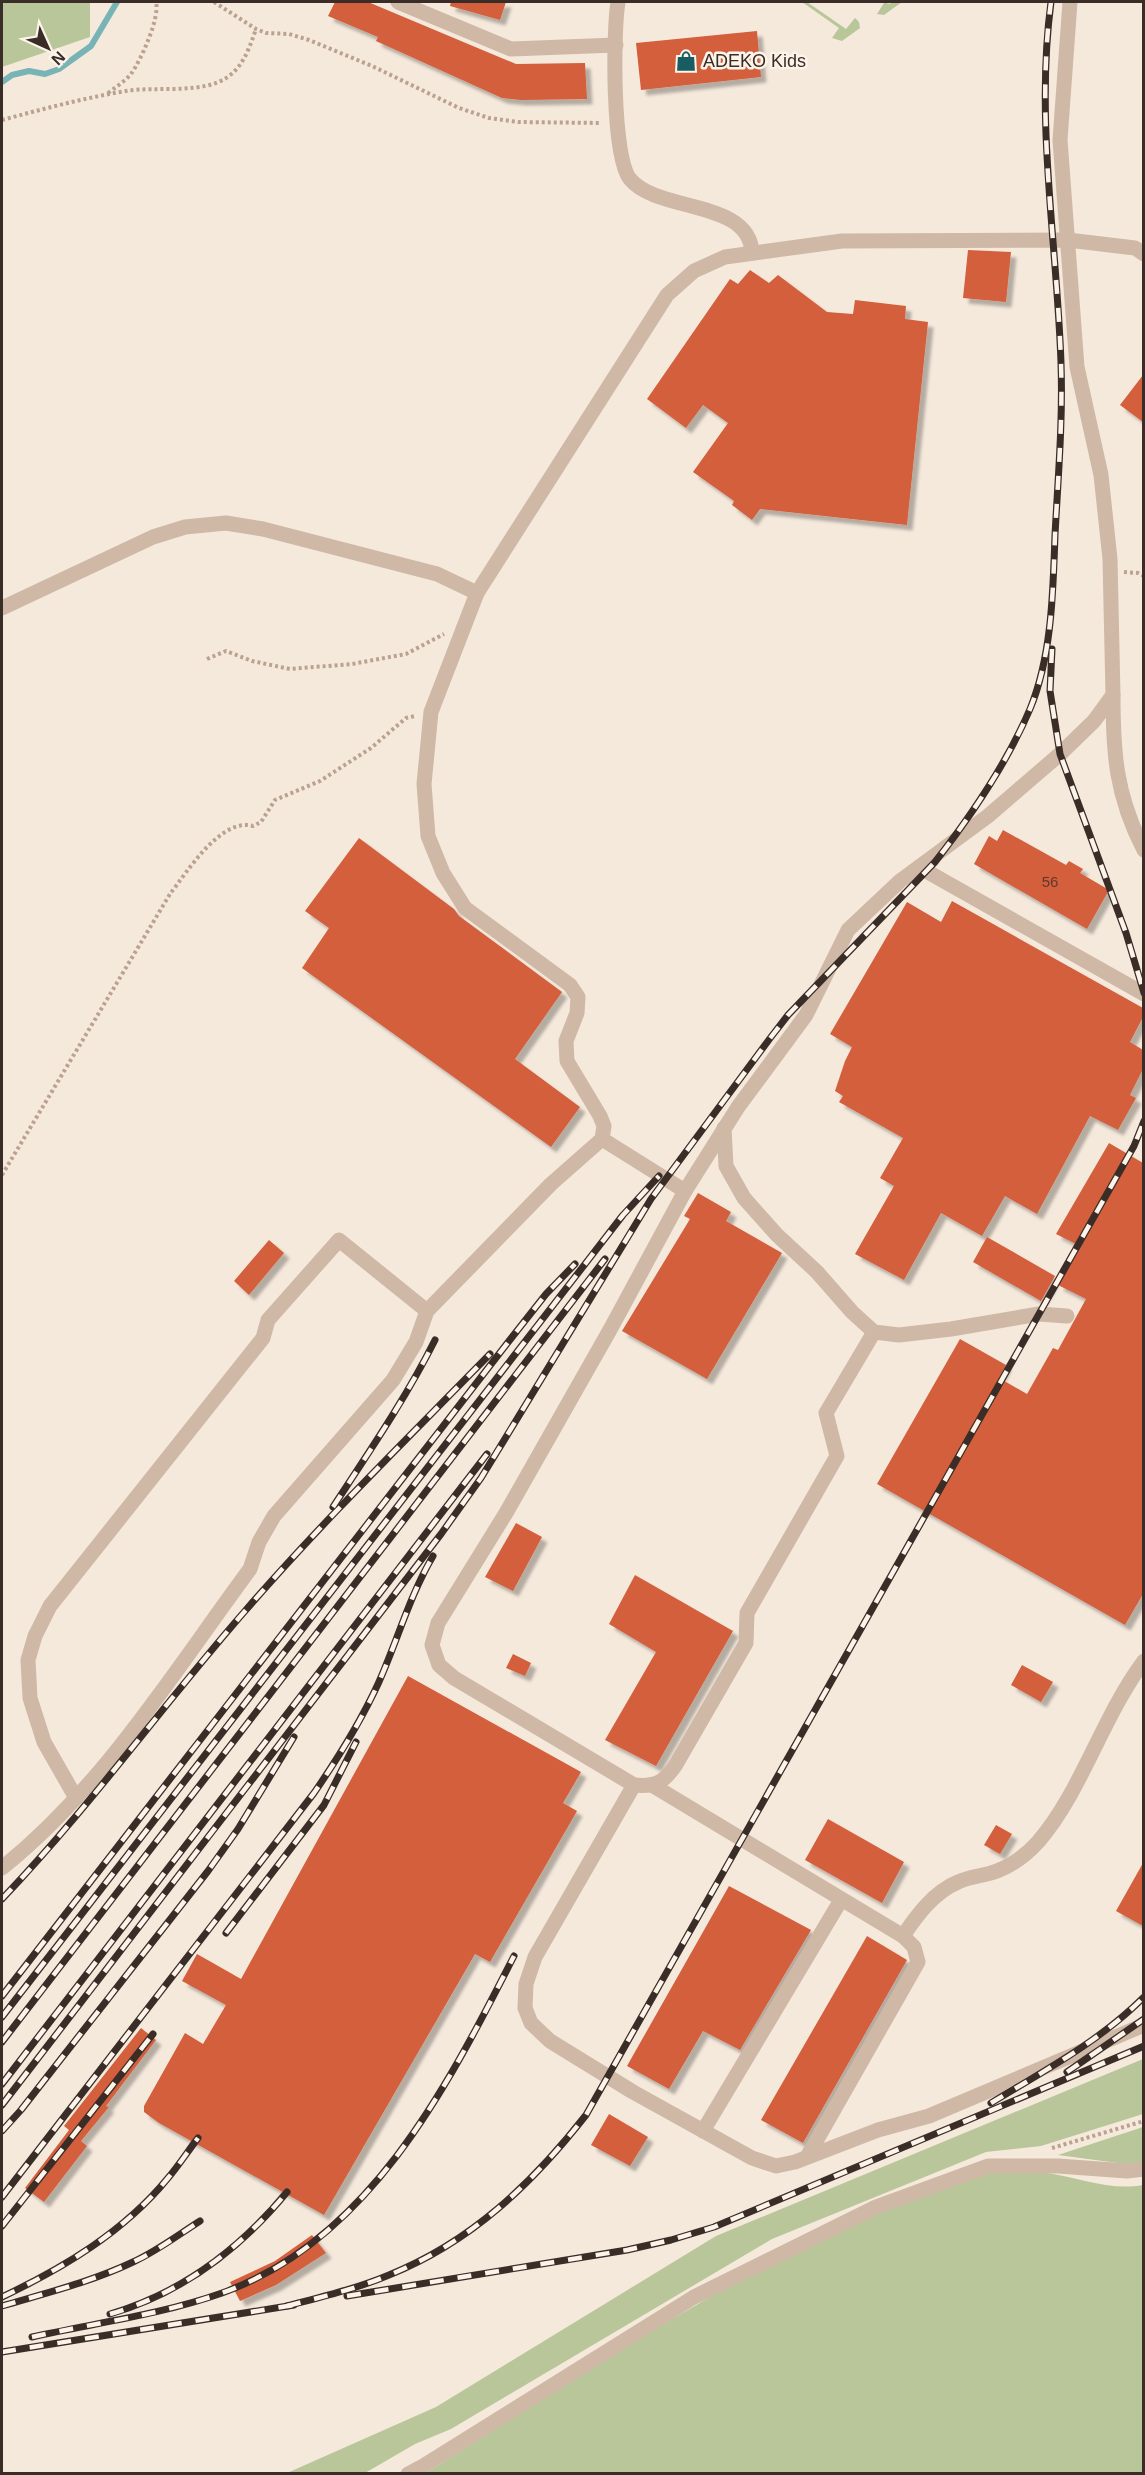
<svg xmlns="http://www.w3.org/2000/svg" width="1145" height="2475" font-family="Helvetica,sans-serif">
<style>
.green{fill:#b8c69a}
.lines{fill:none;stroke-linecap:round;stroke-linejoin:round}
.stream{stroke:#78b4b5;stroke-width:6}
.building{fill:#d35e3c;filter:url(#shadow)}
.path{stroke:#bba290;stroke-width:4;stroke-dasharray:3 3;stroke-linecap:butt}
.minor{stroke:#cfb8a6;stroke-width:15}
.rail-casing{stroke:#3a2d28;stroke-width:7}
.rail{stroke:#fcf3e9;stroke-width:4.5;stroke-dasharray:14;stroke-linecap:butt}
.labels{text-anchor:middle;stroke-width:5;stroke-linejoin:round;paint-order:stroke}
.number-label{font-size:15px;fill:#60392d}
.poi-label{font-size:18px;fill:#3a2d28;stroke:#fcf3e9;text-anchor:start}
</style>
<defs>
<filter id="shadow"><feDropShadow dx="5.5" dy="5.5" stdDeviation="1.5" flood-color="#0004"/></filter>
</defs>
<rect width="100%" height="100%" fill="#f5e9dc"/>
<g class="green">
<path d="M2 2H90V37L2 67Z"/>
<path d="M802 2H807L846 29 855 18 859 22 860 28 842 41 832 38 839 28Z"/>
<path d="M882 2 890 4 892 2H902L884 15 877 14 884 3Z"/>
<path d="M1143 2059V2114L1041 2146 986 2152 772 2239 451 2429 415 2444 365 2473H287L436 2407 716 2236Z"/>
<path d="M1143 2127V2162L1125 2164 1058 2155Z"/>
<path d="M986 2172C1006 2172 1027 2170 1047 2173 1080 2178 1110 2191 1143 2185V2473L424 2474C572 2382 720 2280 880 2211 914 2196 951 2185 986 2172Z"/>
</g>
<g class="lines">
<path class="stream" d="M2 82 12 75 29 71 45 74 59 69 91 46 117 2"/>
</g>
<g class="building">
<path d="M335 2H368L516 64 585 63 587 99 521 100 502 98 376 41 378 37 328 16Z"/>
<path d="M451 2H506L500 20 450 6Z"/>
<path d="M757 31 761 77 641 90 636 43Z"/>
<path d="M968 250 1011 252 1006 302 963 298Z"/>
<path d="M750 270 769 283 778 275 827 312 853 314 855 300 906 306 905 319 928 322 907 525 760 509 752 520 732 505 734 501 693 472 728 423 703 405 686 428 647 399 730 279 738 284Z"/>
<path d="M1143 375V422L1120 405Z"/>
<path d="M1003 830 1066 865 1069 861 1083 869 1080 873 1109 890 1087 929 974 864 989 836 997 841Z"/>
<path d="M359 838 454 909 459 916 562 992 515 1059 580 1107 551 1147 302 968 329 928 305 911Z"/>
<path d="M952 901 1143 1008V1017L1130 1042 1143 1050V1069L1130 1095 1136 1098 1118 1130 1090 1116 1037 1214 1005 1196 982 1236 941 1213 904 1280 855 1254 894 1186 880 1178 903 1138 839 1102 843 1096 835 1091 845 1061 852 1047 830 1034 907 902 941 922Z"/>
<path d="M1109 1143 1143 1163V1594L1125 1625 877 1484 960 1339 1006 1365 999 1378 1027 1394 1053 1348 1058 1350 1086 1299 1058 1285 1080 1246 1056 1234Z"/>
<path d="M698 1193 731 1212 726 1221 782 1253 707 1379 622 1331 690 1219 684 1216Z"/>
<path d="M987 1237 1055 1276 1041 1301 973 1262Z"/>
<path d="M269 1240 284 1253 249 1295 234 1281Z"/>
<path d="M516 1523 542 1537 513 1591 485 1577Z"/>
<path d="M635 1575 733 1631 656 1766 605 1740 656 1652 609 1624Z"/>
<path d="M513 1654 531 1663 525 1676 506 1668Z"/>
<path d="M1022 1665 1053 1682 1041 1702 1011 1685Z"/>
<path d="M408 1676 581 1772 563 1803 577 1811 490 1962 475 1954 324 2215 159 2123 144 2112V2106L185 2033 203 2044 226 2005 182 1981 197 1954 241 1979Z"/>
<path d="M828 1819 904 1862 882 1903 805 1860Z"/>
<path d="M996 1825 1012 1834 1000 1854 984 1845Z"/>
<path d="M1143 1863V1926L1116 1911Z"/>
<path d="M729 1886 811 1930 740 2050 703 2031 669 2089 627 2066Z"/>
<path d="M867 1936 907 1960 803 2143 761 2120Z"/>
<path d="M141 2028 156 2040 106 2106 109 2107 81 2141 87 2146 44 2202 25 2188 69 2130 64 2126Z"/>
<path d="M609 2114 648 2137 630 2166 591 2145Z"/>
<path d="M312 2235 326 2253 276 2285 240 2301 230 2282 275 2261Z"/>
</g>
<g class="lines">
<g class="path">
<path d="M214 2 256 29 266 33 289 34 309 40 372 66 459 108 489 118 518 122 600 123"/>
<path d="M108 93C116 87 125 81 131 74 141 60 160 18 156 2"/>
<path d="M2 120C43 109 84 98 126 91 156 86 204 95 229 76 244 65 250 46 256 29"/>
<path d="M1124 572 1138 573 1144 576"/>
<path d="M207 659 226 651 252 661 290 669 352 664 406 654 444 634"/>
<path d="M2 1175 170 894C187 872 221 817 253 826L261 822 275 800 320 781 371 748 406 718 415 716"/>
<path d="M1052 2148 1144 2121"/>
</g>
<g class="minor">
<path d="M398 2 511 49 616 45"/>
<path d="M618 2C613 32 612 157 630 179 658 213 750 199 752 253"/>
<path d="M2 608 153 537 185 527 226 523 263 529 437 574 477 593"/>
<path d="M1113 695C1113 754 1116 796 1144 850"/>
<path d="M919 867 1144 994"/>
<path d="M724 1128 726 1166 744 1198 777 1235 817 1272 852 1312 874 1332 899 1335 951 1329 1039 1314 1067 1316"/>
<path d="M602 1139 685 1191"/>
<path d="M874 1332 826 1413 837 1456 747 1613 746 1643 675 1766C663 1783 655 1787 634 1785L454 1678 439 1665 432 1645 438 1623 506 1513 611 1328 685 1191 738 1107 806 1015 848 930 900 881 988 816 1060 754 1094 721 1113 695 1110 559 1101 475 1077 367 1060 140 1070 2"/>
<path d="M634 1785 535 1957 526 1984 525 2008 531 2023 550 2041 633 2092 752 2158 776 2166 795 2162 878 2130 929 2116 1144 2025"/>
<path d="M652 1785 903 1936 914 1947 918 1962 807 2157"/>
<path d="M76 1798 44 1742 30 1698 28 1660 35 1636 50 1606 263 1338 268 1320 339 1240 427 1311"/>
<path d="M2 1868C104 1786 173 1673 250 1569L259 1542 274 1516 393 1380 416 1342 427 1311 551 1184 602 1139 604 1126 600 1116 567 1061 566 1041 577 1013 578 997 570 985 465 908 443 873 428 836 424 784 431 712 477 593 667 295 694 271 725 257 842 241 1068 240 1135 248 1144 254"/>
<path d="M903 1936C917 1915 934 1892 958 1882 971 1876 984 1876 997 1871 1013 1865 1027 1854 1038 1842 1082 1791 1102 1717 1144 1661"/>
<path d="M703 2131 841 1900"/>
<path d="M408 2474 423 2466 694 2297 876 2207 988 2166H1058L1127 2171 1144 2169"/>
</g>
<g class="rail-casing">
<g id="rail">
<path d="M1052 649 1050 691 1060 754 1126 933 1144 993"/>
<path d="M333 1507C369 1452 406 1398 435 1340"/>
<path d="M2 1899C89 1808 162 1706 245 1611 322 1522 407 1439 490 1354"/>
<path d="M226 1933 324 1805 356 1742"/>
<path d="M2 1996 509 1341 546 1294 575 1264"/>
<path d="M2 2017 623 1215 659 1176"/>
<path d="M2 2042 605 1259"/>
<path d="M1067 2072 1144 2019"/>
<path d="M2 2084 487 1454"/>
<path d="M991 2103C1044 2071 1100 2041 1144 1997"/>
<path d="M2 2105 441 1534 481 1478 651 1199 771 1037 788 1015 935 862C971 816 1007 763 1030 709 1052 656 1053 591 1055 535 1058 478 1063 420 1061 363 1057 242 1035 122 1051 2"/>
<path d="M2 2131 21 2110 208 1871 238 1829 294 1737"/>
<path d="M2 2197 314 1793C338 1758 360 1723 378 1684 397 1642 409 1597 433 1556"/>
<path d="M2 2226 153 2034"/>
<path d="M347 2296 627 2250 671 2240 714 2227 1144 2046"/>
<path d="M2 2297C63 2268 124 2232 168 2178 179 2165 188 2151 198 2138"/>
<path d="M2 2306C46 2293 91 2282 133 2262 157 2251 178 2235 200 2221"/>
<path d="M287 2306C321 2297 356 2289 389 2275 471 2242 532 2184 586 2115L1134 1146 1144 1121"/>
<path d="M110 2314C182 2293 240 2249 287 2192"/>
<path d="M32 2337C95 2323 160 2315 222 2293 370 2240 447 2087 514 1956"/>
<path d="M2 2352 294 2305"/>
</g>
</g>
<use href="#rail" class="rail"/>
</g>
<defs>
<g id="shop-bare" transform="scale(1.62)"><path d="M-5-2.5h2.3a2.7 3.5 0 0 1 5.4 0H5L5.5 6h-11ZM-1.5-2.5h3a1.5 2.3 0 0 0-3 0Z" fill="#185d61" stroke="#fcf3e9" stroke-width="2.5" paint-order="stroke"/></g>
</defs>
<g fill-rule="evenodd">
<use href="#shop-bare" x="686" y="61"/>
</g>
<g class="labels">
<g class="number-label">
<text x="1050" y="887">56</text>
</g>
<g class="poi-label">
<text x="703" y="67">ADEKO Kids</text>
</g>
</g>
<rect width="1145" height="2475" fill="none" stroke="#3a2d28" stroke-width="6"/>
<g transform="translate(48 48) rotate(135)" stroke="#fcf3e9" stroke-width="4.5" paint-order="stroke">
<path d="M0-4.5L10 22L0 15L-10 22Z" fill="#3a2d28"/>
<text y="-9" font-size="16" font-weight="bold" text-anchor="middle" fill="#3a2d28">N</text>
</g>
</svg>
